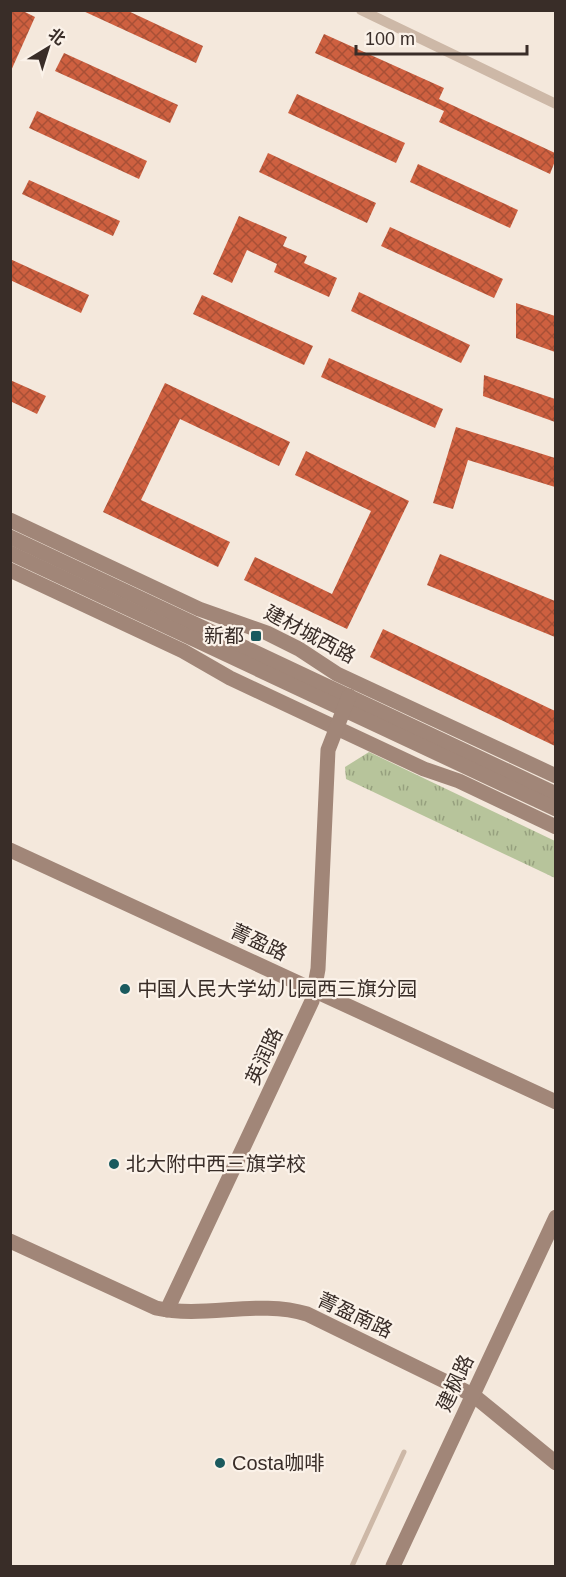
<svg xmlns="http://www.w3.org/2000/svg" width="566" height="1577" font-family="Helvetica,'Noto Sans SC',sans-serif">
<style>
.park{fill:url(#park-tufts)}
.building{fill:url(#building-cross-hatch)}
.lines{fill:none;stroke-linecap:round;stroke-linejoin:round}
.lane{stroke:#cdb8a7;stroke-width:5}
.street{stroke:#cdb8a7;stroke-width:10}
.secondary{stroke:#a18678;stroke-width:15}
.poi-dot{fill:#1a5a5e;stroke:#fbf2e9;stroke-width:2}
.labels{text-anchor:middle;stroke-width:4.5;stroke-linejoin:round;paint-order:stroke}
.street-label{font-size:20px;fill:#392d28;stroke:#fbf2e9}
.poi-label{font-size:20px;fill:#392d28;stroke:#fbf2e9;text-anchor:start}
</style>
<defs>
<pattern id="park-tufts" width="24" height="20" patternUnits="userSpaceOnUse" patternTransform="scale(1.5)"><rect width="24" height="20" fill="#b7c49b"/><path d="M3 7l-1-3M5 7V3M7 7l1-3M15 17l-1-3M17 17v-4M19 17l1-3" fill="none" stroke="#96a07e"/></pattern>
<pattern id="building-cross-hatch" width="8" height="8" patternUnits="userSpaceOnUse" patternTransform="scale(1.5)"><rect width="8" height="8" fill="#ce6040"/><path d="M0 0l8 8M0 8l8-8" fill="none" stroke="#a85036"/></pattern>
</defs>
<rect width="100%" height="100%" fill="#f4e8dc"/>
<path class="park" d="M369 752 555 841V878L346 779 345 767Z"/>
<g class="building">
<path d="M10 10H21L35 17 10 73Z"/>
<path d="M81 10H126L203 46 196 63Z"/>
<path d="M324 34 444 88 439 99 555 153V161L550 174 439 122 444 111 315 53Z"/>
<path d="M64 53 178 105 170 123 55 71Z"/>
<path d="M297 94 405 143 396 163 288 113Z"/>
<path d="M37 111 147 161 139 179 29 128Z"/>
<path d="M268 153 376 203 367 223 259 172Z"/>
<path d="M418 164 518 210 510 228 410 182Z"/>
<path d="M29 180 120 221 113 236 22 194Z"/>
<path d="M239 216 287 237 283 246 307 256 304 263 337 278 329 297 274 272 277 264 247 250 232 283 213 274Z"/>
<path d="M390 227 503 279 494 298 381 246Z"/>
<path d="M10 259 89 295 81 313 10 280Z"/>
<path d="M359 292 470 345 461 363 351 311Z"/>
<path d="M202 295 313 346 304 365 193 314Z"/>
<path d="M516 303 555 316V352L516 338Z"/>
<path d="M329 358 443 409 435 428 321 377Z"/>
<path d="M484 375 555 399V422L483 396Z"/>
<path d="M10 380 46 396 37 414 10 401Z"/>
<path d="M165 383 290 442 279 466 180 419 141 500 230 542 218 567 103 512Z"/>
<path d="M456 427 555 458V487L468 460 453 509 433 503Z"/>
<path d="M306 451 409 501 347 629 244 580 255 557 332 594 371 511 295 475Z"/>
<path d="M440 554 555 601V637L427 585Z"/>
<path d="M383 629 555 711V746L370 657Z"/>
</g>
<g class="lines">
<path class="lane" d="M352 1566 404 1452"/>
<path class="street" d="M361 10 556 104"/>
<g class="secondary">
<path d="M10 520 199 609 267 633 299 649 337 674 556 776"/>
<path d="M10 537 556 794"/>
<path d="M10 553 556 809"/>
<path d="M10 570 183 651 230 678 424 769 459 781 556 827"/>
<path d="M10 850 556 1102"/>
<path d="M10 1241 156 1308C205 1319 259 1299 307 1314L473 1395 556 1463"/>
<path d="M167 1310 312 1001 318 969 328 750 349 696"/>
<path d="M393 1566 556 1217"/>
</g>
</g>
<g class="poi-dot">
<rect x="250" y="630" width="12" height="12" rx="3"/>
<circle cx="125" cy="989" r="6"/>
<circle cx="114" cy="1164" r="6"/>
<circle cx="220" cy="1463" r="6"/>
</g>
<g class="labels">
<g class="street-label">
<text transform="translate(310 634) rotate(28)" y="7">建材城西路</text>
<text transform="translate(259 942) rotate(25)" y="7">菁盈路</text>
<text transform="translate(264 1056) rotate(-65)" y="7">英润路</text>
<text transform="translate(355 1315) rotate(25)" y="7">菁盈南路</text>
<text transform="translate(455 1383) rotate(-65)" y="7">建枫路</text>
</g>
<g class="poi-label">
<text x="244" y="643" text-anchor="end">新都</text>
<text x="137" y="996">中国人民大学幼儿园西三旗分园</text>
<text x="126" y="1171">北大附中西三旗学校</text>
<text x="232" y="1470">Costa咖啡</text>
</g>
</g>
<rect width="566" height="1577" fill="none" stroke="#392d28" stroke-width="24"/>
<g transform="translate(48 48) rotate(38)" stroke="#fbf2e9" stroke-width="4.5" paint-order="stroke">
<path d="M0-4.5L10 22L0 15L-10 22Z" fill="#392d28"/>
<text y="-9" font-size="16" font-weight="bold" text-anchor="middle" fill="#392d28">北</text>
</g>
<path d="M356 45v9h171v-9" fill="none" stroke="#392d28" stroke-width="3"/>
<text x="365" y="45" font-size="18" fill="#392d28" stroke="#fbf2e9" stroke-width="4.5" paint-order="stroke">100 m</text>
</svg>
